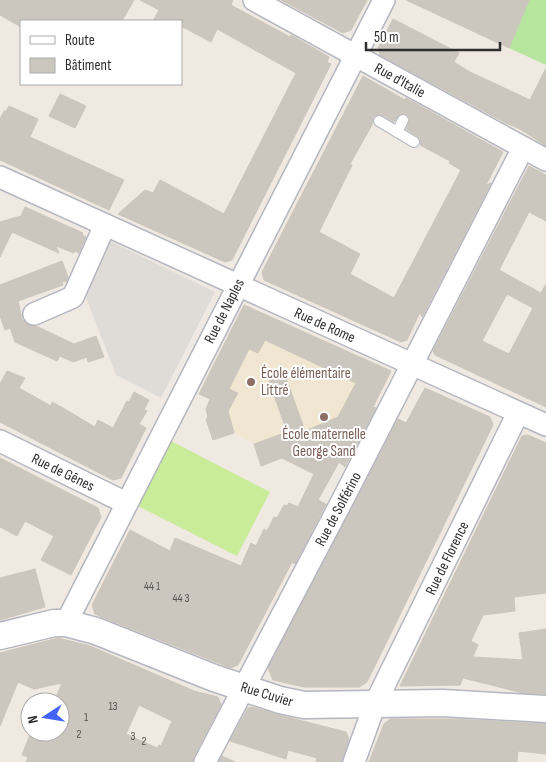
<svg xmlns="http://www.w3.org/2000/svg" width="546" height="762" font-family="'Sofia Sans Condensed',sans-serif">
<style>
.education{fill:#f0e6d1}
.green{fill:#b6e59e}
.pitch{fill:#c9ec9a}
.plaza{fill:#dfdcd8}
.building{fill:#cbc7bf;stroke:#cbc5ba;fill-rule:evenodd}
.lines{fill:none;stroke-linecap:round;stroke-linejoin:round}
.service-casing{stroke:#b4b7c1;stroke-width:12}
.minor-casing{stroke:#b4b7c1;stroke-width:24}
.tertiary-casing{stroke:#b4b7c1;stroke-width:29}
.service{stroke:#fff;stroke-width:10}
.minor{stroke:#fff;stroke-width:21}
.tertiary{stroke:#fff;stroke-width:26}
.education-dot{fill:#8d6e63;stroke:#fff;stroke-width:2}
.labels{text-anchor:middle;stroke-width:4;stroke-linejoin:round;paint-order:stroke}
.number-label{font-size:12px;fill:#555452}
.street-label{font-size:15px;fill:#2e2e2e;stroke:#fff}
.education-label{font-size:15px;fill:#785e54;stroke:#fff;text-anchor:start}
</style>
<rect width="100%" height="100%" fill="#efe9e1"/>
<path class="education" d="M244 305 391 371 343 465 339 462 329 481 282 458 261 466 254 444 234 433 213 440 206 419 208 418 206 409 210 399 201 395 202 393 200 392Z"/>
<path class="green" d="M529 0H546V65L509 48Z"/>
<path class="pitch" d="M169 440 270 492 237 556 136 505Z"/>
<path class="plaza" d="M110 241 215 292 161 398 116 375 86 297Z"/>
<g class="building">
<path d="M0 0H134L122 21H21V27L0 15Z"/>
<path d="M140 0H233L231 5 290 37 291 35 329 57 327 62 331 64 232 260 225 262 118 214 145 190 153 193 160 180 224 214 296 73 217 29 211 42 181 26V21H153L159 10Z"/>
<path d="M281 0H367L351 30 343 33Z"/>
<path d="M406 0H529L509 48Z"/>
<path d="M393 19 459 53 454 62 468 71 530 100 546 68V146L520 129 504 122 380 55 378 48Z"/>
<path d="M363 76 405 100 406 98 503 152 486 185 491 183 422 317 420 312 407 340 401 342 264 280 262 272ZM403 113 408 116 410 119 406 129 420 138V145L450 161 449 163 461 170 394 298 350 274 360 254 319 232 352 165 350 164 373 123V117L380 114 394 122 399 115Z"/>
<path d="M60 94 86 106 75 128 49 116Z"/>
<path d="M9 106 38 119 30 137 124 180 109 210 0 160V119L4 111H6Z"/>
<path d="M529 166 546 175V221L529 212 499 270 541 293 546 284V407L435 355 433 351ZM507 294 533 308 509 354 482 341Z"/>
<path d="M25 207 83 233 82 235 86 237 79 253 75 251 74 253 56 246 59 253 12 232 0 257V222L21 216Z"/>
<path d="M62 261 68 277 67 281 62 282 63 285 18 301 22 319 27 324 36 326 74 344 96 336 104 357 88 362 87 357 73 362 60 356 57 361 15 342 10 328 5 330 0 316V285Z"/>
<path d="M244 305 391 371 373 407 376 408 345 467 339 462 318 500 326 504 295 564 292 562 238 665 231 668 102 617 95 614 92 605 130 530 170 551 175 538 241 566 251 543 256 546 264 529 267 531 274 517 277 518 284 505 287 506 289 503 298 507 314 474 282 458 261 466 254 444 287 432 269 381 285 375 305 431 338 417 356 383 265 340 258 353 249 349 229 389 238 393 228 411 234 433 213 440 206 419 208 418 206 409 210 399 199 394Z"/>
<path d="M7 371 25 378 19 388 51 406 52 402 63 408 95 427 98 420 113 428 127 401 129 402 134 392 149 400 144 410 147 411 139 424 146 428 121 478 113 480 0 422V384Z"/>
<path d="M425 388 490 417 493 425 367 682 359 687H304L273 680 268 668 398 419 406 423Z"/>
<path d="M528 435 546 443V593L514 597 515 611 483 615 471 641 478 645 473 657 523 660 519 633 546 629V694L523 693 463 678 460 685 400 686 522 436Z"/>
<path d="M0 458 98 508 101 517 71 575 41 560 54 536 25 521 17 536 0 527Z"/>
<path d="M35 569 45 607 0 620V578Z"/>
<path d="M58 638 90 646 194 691 218 697 221 705 194 756 193 762H26L28 757 22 755 31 732H63L60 731V702H54L62 683 34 689 18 682 0 726V653ZM139 705 172 721 161 746 159 745 157 748 126 734Z"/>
<path d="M252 707 275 714 346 732 349 739 342 762H316L317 758 288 750 286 759 230 741 248 708Z"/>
<path d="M390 719H454L546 724V754L518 751 517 762H369L384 724Z"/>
<path d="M222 756 235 762H219Z"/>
</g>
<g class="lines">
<g class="service-casing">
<g id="service">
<path d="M379 121 414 142"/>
<path d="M397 132 403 120"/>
</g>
</g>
<g class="minor-casing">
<g id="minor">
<path d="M254 0 546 160"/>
<path d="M0 177 546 425"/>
<path d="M34 314 73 297 105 225"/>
<path d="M0 441 126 503"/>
<path d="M66 623 384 0"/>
<path d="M205 762 342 501 523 148"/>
<path d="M354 762 375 704 518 413"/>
</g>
</g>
<g class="tertiary-casing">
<path id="tertiary" d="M0 636 54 623H66L96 631 214 678 280 700 304 705 443 703 546 709"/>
</g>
<use href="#service" class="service"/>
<use href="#minor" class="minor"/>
<use href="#tertiary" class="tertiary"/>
</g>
<g class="education-dot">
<circle cx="251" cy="382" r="5"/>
<circle cx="324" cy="417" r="5"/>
</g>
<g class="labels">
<g class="number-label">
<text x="152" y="590">44 1</text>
<text x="181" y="602">44 3</text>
<text x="113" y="710">13</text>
<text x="86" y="721">1</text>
<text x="79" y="738">2</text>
<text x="133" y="740">3</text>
<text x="144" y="745">2</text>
</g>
<g class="street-label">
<text transform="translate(400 80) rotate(29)" y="5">Rue d'Italie</text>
<text transform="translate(224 311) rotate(-63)" y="5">Rue de Naples</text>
<text transform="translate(325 325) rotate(24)" y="5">Rue de Rome</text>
<text transform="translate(63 472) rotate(26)" y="5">Rue de Gênes</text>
<text transform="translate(338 509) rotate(-62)" y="5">Rue de Solférino</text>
<text transform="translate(447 558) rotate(-64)" y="5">Rue de Florence</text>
<text transform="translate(267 694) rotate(17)" y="5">Rue Cuvier</text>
</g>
<g class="education-label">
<text x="261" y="378">École élémentaire<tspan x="261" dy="17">Littré</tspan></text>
<text x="324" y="439" text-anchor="middle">École maternelle<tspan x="324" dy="17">George Sand</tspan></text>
</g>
</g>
<rect x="20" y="20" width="162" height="65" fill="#ffffff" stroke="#ababab"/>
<rect x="30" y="36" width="25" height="8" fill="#ffffff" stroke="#ababab"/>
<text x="65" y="45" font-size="15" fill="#2e2e2e">Route</text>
<rect x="30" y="58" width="25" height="15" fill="#cbc7bf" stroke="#ababab"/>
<text x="65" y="70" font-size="15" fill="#2e2e2e">Bâtiment</text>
<g transform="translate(45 717) rotate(258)"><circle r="24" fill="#ffffff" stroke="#ababab"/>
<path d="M0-4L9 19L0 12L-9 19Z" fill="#4264fb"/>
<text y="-8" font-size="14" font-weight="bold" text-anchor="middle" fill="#2e2e2e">N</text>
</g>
<path d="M366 42v8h134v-8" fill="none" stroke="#2e2e2e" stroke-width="2.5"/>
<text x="374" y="42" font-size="15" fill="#2e2e2e" stroke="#ffffff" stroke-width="4" paint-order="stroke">50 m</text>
</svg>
